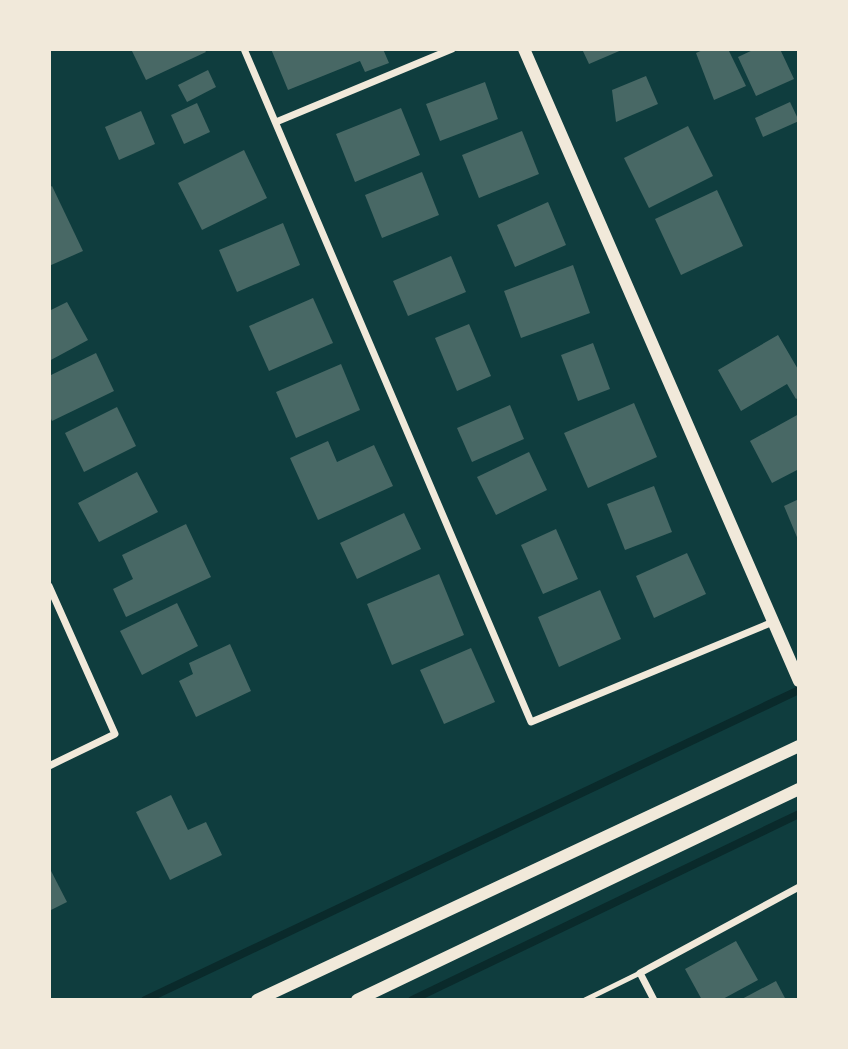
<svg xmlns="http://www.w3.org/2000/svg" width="848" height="1049" font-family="'Space Grotesk',sans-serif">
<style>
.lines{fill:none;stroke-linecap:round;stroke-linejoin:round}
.stream{stroke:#0a2a2b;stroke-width:8}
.building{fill:#486865}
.service{stroke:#f1e9da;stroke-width:5}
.minor{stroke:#f1e9da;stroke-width:7}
.tertiary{stroke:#f1e9da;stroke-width:12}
</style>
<rect width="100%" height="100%" fill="#0f3d3e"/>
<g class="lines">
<g class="stream">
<path d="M145 1000 799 690"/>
<path d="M412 1000 799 814"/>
</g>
</g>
<g class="building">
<path d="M131 49H204L206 52 146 80Z"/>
<path d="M271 49H383L389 63 365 72 360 61 288 90Z"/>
<path d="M582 49H624L589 64Z"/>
<path d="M705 49H728L746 86 714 100 696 53Z"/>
<path d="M755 49H780L794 79 756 96 738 57Z"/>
<path d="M208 70 216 87 187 102 178 85Z"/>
<path d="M646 76 658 104 616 122 612 90Z"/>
<path d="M485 82 498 119 440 141 426 104Z"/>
<path d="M790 102 799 121 763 137 755 118Z"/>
<path d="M197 103 210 132 184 144 171 115Z"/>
<path d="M401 108 420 155 355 182 336 134Z"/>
<path d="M141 111 155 144 119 160 105 127Z"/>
<path d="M688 126 713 176 649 208 624 158Z"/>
<path d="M522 131 539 174 479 198 462 155Z"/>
<path d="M244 150 267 198 202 230 178 183Z"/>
<path d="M422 172 439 215 382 238 365 195Z"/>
<path d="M52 186 83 251 49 266V188Z"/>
<path d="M717 190 743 246 681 275 655 219Z"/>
<path d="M548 202 566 245 515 267 497 225Z"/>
<path d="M283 223 300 265 237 292 219 250Z"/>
<path d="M451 256 466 292 408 316 393 281Z"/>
<path d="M573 265 590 313 521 338 504 291Z"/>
<path d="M313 298 333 343 269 371 249 326Z"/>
<path d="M67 302 88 340 49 361V311Z"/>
<path d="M469 324 491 376 457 391 435 338Z"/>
<path d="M778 335 799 371V397L796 399 787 384 741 411 718 370Z"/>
<path d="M593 343 610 389 578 401 561 355Z"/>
<path d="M96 353 114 391 52 421 49 415V376Z"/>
<path d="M341 364 360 410 296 438 276 392Z"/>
<path d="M634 403 657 457 588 488 564 433Z"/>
<path d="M510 405 524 439 472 462 457 428Z"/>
<path d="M117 407 136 446 84 472 65 433Z"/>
<path d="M799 414V469L772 483 750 441Z"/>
<path d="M328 441 337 462 374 445 393 486 318 520 290 458Z"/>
<path d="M529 452 547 490 496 515 477 477Z"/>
<path d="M137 472 158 512 99 542 78 503Z"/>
<path d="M654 486 672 532 625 550 607 504Z"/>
<path d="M799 499V542L784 506Z"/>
<path d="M404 513 421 549 357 579 340 543Z"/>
<path d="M186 524 211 577 126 617 113 589 133 579 122 555Z"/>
<path d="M556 529 578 579 543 594 521 545Z"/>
<path d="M687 553 706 594 654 618 636 576Z"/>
<path d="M439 574 464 635 392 665 367 604Z"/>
<path d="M600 590 621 639 559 667 538 617Z"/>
<path d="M177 603 198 646 142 675 120 631Z"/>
<path d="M230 644 251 691 196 717 179 681 193 674 189 663Z"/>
<path d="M471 648 495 702 444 724 420 670Z"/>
<path d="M171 795 188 830 206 822 222 855 170 880 136 812Z"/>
<path d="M49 867 67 902 49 911Z"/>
<path d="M736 941 758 980 721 1000H702L685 969Z"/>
<path d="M776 981 786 1000H740Z"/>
</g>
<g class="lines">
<path class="service" d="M585 1000 640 973"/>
<g class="minor">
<path d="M244 49 531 722 773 622"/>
<path d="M276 122 452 49"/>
<path d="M49 586 115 734 49 766"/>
<path d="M654 1000 640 973 799 887"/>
</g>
<g class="tertiary">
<path d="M524 49 799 681"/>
<path d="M257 1000 799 746"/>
<path d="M357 1000 799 789"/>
</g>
</g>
<rect width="848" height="1049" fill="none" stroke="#f1e9da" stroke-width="102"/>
</svg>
